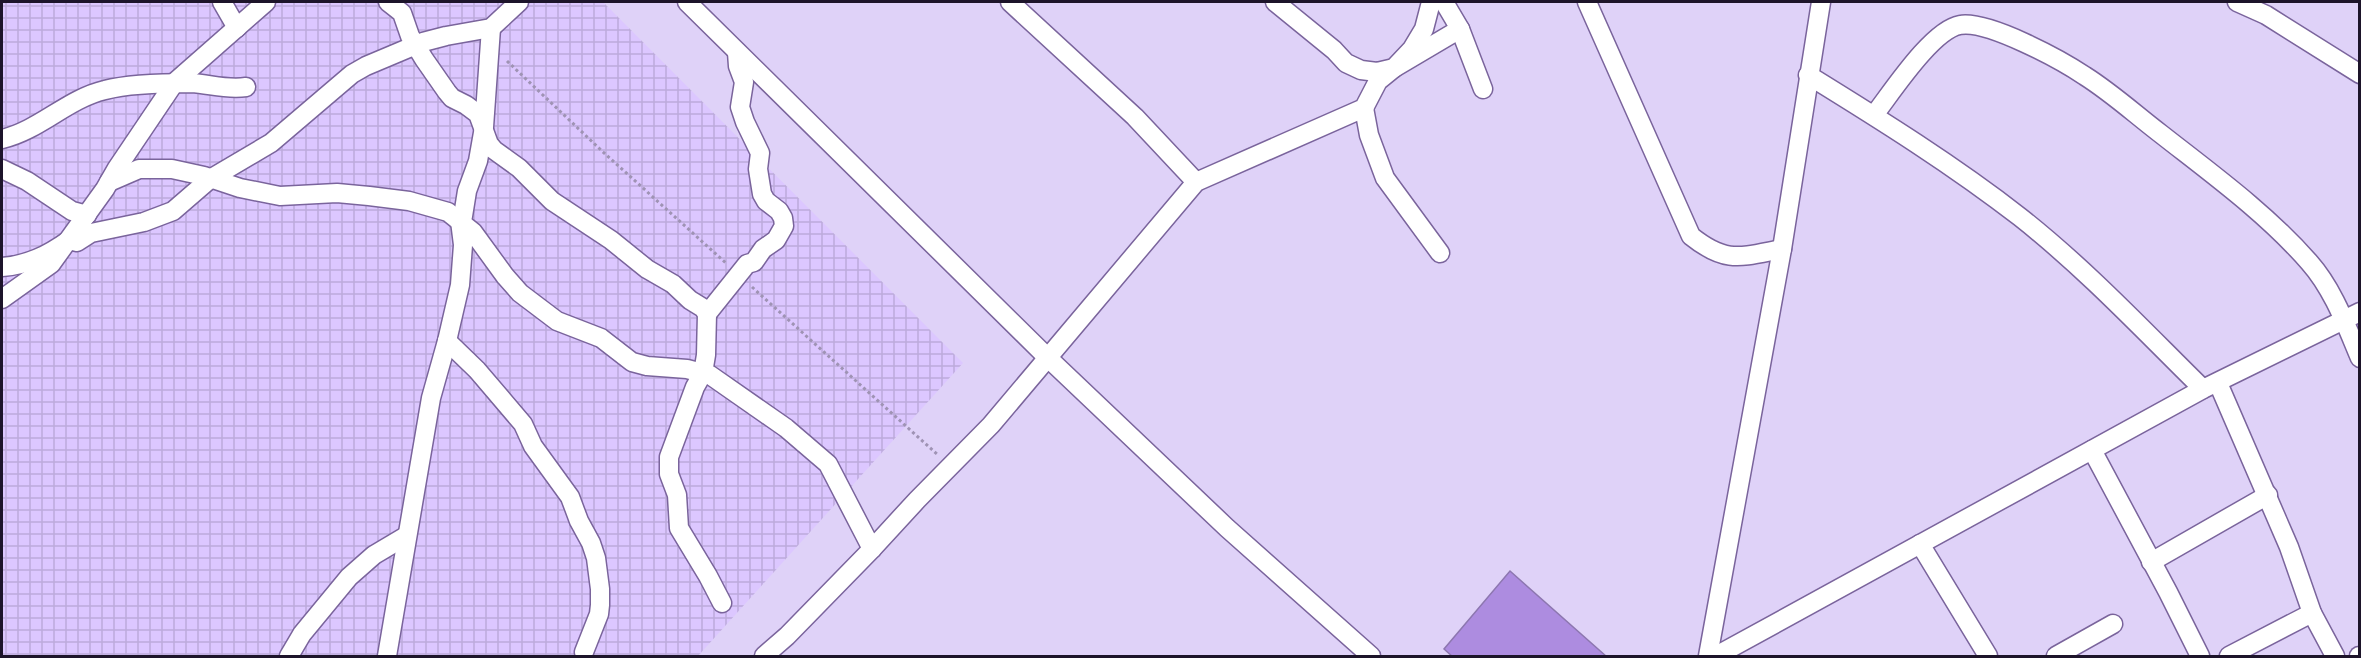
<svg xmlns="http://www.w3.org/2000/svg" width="2361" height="658" font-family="Helvetica,sans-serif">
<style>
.industrial{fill:url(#industrial-grid)}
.building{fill:#ad8ce0;stroke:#8d77b0;stroke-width:1.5}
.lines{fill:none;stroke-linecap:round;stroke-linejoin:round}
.minor-casing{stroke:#7a649c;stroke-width:21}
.path{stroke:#9f93b4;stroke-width:3;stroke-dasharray:3 3;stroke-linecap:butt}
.minor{stroke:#fff;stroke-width:18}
</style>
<defs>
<pattern id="industrial-grid" width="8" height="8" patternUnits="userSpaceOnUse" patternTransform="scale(1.5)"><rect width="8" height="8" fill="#dcc7ff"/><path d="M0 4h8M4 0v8" fill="none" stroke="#bcaadb"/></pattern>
</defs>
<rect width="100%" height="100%" fill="#dfd2f8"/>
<path class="industrial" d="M2 2H603L963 363 698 656H2Z"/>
<path class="building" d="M1510 571 1607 657H1453L1444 649Z"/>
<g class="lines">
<g class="minor-casing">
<g id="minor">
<path d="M222 2 237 28"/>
<path d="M388 2 402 13 410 36 424 59 447 92 452 98 466 105 478 114 489 144 494 150 519 168 552 201 611 240 647 269 673 284 690 300 703 308 707 314 706 355 703 373 695 387 669 457V474L677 495 679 528 708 576 722 603"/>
<path d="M687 2 1047 357 1227 528 1371 656"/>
<path d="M1010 2 1135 117 1196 182"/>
<path d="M1275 2 1334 50 1346 63 1361 70 1377 72 1394 68 1412 49 1424 29 1431 2"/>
<path d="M1444 2 1460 29 1483 89"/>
<path d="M1587 2 1691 236C1726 264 1740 257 1782 249"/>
<path d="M2237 2 2266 15 2360 74"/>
<path d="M1808 75C1881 120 1953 165 2020 217 2086 269 2144 331 2203 389"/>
<path d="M1364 108 1369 135 1385 178 1440 253"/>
<path d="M1874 115C1892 92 1932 30 1960 25 1988 20 2061 60 2085 76 2112 93 2136 115 2161 134 2212 174 2266 213 2309 262 2333 289 2346 325 2360 358"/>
<path d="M2 139C40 130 67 99 105 90 128 84 167 83 191 83 210 84 226 90 246 87"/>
<path d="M2 169 27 181 72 211 87 215"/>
<path d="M109 182 139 169H172L204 176 240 188 280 196 337 193 369 196 409 201 448 212 473 232 505 276 520 293 557 321 601 338 632 362 647 366 687 369 710 375 786 428 828 464 872 549"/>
<path d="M2 267C28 265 48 255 69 240L77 242 91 233 144 222 173 211 210 179 271 143 352 74 366 66 423 42 446 36 491 28 519 2"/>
<path d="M2 299 51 264 105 189 117 168 175 82 266 2"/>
<path d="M707 314 747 264 754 262 763 249 776 240 784 226 783 218 779 211 766 201 762 194 758 169 760 153 745 122 740 107 744 82 738 66 737 52"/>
<path d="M447 341 477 370 523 424 533 446 570 497 579 521 591 543 596 558 600 589V605L599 614 584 652"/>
<path d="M2218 383 2289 547 2312 613 2335 656"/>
<path d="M2092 450 2168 592 2200 656"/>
<path d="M1920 544 1988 656"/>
<path d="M2151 562 2268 495"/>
<path d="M289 656 302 634 349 577 374 555 406 536"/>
<path d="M387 656 431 398 447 341 460 285 463 245 460 221 463 216 467 191 478 161 484 127 491 28"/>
<path d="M764 656 787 636 872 549 917 500 991 425 1196 182 1364 108 1378 81 1394 68 1460 29"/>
<path d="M1708 656 1782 249 1821 2"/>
<path d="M1716 656 2203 389 2360 312"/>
<path d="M2056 656 2113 624"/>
<path d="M2229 656 2312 613"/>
<path d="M2359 656H2360"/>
</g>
</g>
<g class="path">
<path d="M507 61 602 151 727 264"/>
<path d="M752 287 938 455"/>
</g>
<use href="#minor" class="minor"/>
</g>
<rect width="2361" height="658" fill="none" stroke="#1d142a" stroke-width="6"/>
</svg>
